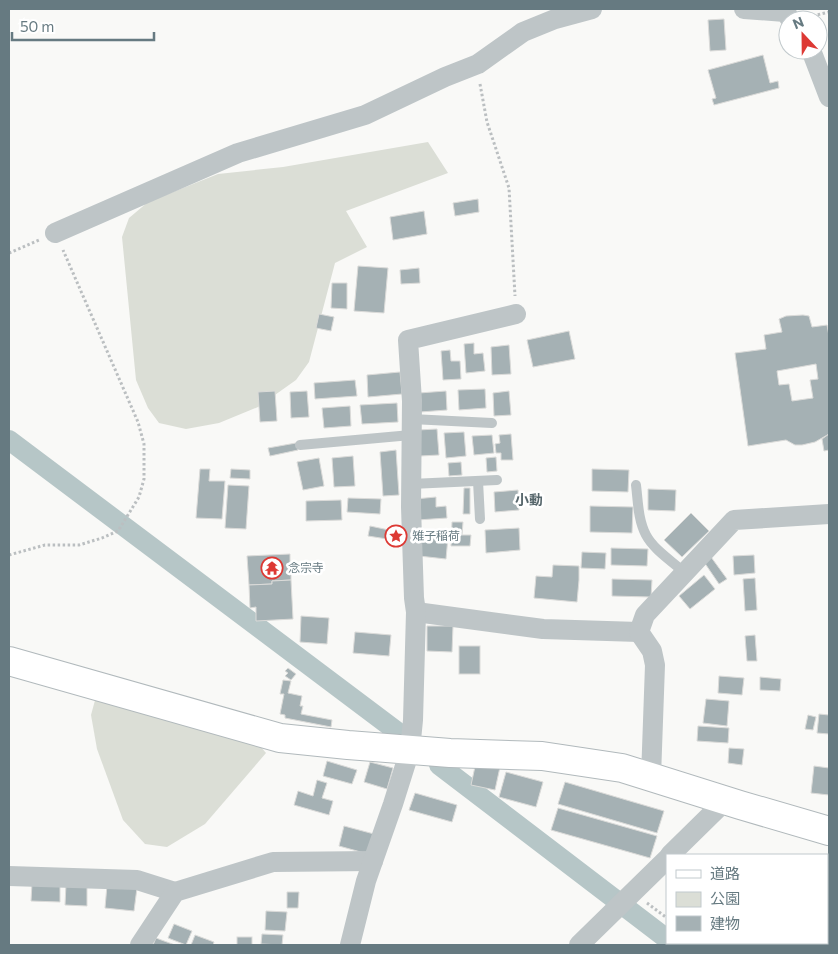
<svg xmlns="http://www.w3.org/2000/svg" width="838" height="954" font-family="Commissioner,'Noto Sans JP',sans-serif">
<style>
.green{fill:#dbded6}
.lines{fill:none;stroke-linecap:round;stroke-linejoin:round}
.canal{stroke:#b6c6c7;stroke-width:20}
.building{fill:#a5b1b4;stroke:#dbdbd9;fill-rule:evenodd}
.secondary-casing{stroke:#b1b9bc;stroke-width:30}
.path{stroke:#bbbfc1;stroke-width:3;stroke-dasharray:2.5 2.5;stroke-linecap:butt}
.lane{stroke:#bec5c7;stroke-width:10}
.street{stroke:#bec5c7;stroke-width:20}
.secondary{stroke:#fff;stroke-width:28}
.labels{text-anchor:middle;stroke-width:5;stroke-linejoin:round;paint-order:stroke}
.poi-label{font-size:12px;fill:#667a81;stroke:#fff;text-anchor:start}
.neighbourhood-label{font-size:14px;font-weight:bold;fill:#57676c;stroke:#fff}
</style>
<rect width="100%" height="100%" fill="#f9f9f7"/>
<g class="green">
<path d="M428 142 448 173 346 211 367 247 335 263 309 362 296 380 258 407 219 423 186 429 159 423 148 408 136 380 122 237 129 218 148 202 218 174 283 167Z"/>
<path d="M142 692 211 703 238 720 266 753 205 824 167 847 145 844 123 820 97 749 91 715 97 693Z"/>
</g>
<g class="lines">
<g class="canal">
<path d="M9 440 399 733"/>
<path d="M439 765 667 939"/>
</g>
</g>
<g class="building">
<path d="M724 19 726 50 710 51 708 20Z"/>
<path d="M763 55 770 83 778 81 779 88 714 105 712 99 716 98 708 70Z"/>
<path d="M478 199 479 212 455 216 453 203Z"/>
<path d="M424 211 427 234 393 240 390 217Z"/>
<path d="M358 266 388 268 384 313 354 311Z"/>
<path d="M419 268 420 283 401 284 400 270Z"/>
<path d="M332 283H347V309L331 308Z"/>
<path d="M319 314 334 317 331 331 316 328Z"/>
<path d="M803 315 809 316 812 327 827 325 829 336V434L815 442 802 445H795L786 440 748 446 735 353 766 349 764 335 782 332 779 319 786 316ZM816 364 818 379 810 380 813 398 792 401 789 384 779 385 777 371Z"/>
<path d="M569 331 575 359 533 367 527 340Z"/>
<path d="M474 343V354L483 353 485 371 466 373 464 344Z"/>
<path d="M509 345 511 374 492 375 491 347Z"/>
<path d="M450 350 451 361H460L461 379 443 380 441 351Z"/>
<path d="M400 372 402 394 368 397 367 375Z"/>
<path d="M355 380 357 396 315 399 314 383Z"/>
<path d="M485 389 486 408 459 410 458 390Z"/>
<path d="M275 391 277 421 260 422 258 392Z"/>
<path d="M307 391 309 417 291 418 290 392Z"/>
<path d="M446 391 447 410 420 412 419 393Z"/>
<path d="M509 391 511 415 494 416 493 393Z"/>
<path d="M397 403 398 422 362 424 360 405Z"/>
<path d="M350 406 351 426 324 428 322 408Z"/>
<path d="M437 429 439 455 420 456 418 430Z"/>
<path d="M464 432 466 456 446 458 444 433Z"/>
<path d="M511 434 513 460H501V453H496L495 444 500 443 499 435Z"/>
<path d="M829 434V450L824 451 822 439Z"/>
<path d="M492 435 494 453 474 455 472 436Z"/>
<path d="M296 443 298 450 270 456 268 448Z"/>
<path d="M396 450 399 495 383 496 380 452Z"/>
<path d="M353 456 355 486 334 487 332 458Z"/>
<path d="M496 457 497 471 487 472 486 458Z"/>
<path d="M319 458 324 486 303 490 297 462Z"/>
<path d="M461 462 462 475 449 476 448 463Z"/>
<path d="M200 469H210L209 481H225L222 519 196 518Z"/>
<path d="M231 469 250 470V479L230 478Z"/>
<path d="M592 469 629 470 628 492 592 491Z"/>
<path d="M228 485 249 486 246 529 225 528Z"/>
<path d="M464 488H470V514H463Z"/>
<path d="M648 489 676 490 675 511 648 510Z"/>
<path d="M518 490 519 510 495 512 494 492Z"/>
<path d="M436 497V507L446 506 447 518 417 520 415 499Z"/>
<path d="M348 498 381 499 380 514 347 512Z"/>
<path d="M341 500 342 520 306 521V501Z"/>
<path d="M590 506 633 507 632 533 590 532Z"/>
<path d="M691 513 709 531 682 557 664 540Z"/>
<path d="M452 522H463L462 535H471L470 546H451Z"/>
<path d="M370 526 389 530 387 539 368 536Z"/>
<path d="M519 528 520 550 486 553 485 530Z"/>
<path d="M422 535 448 537 446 559 419 556Z"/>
<path d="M611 548 648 549 647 566 611 565Z"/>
<path d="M582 552 606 553 605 569 581 568Z"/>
<path d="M290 554V563L296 562 297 572H291V580L272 581V584L249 585 247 556Z"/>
<path d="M754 555 755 573 734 575 733 556Z"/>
<path d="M711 557 727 579 719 584 704 562Z"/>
<path d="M553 565 579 566V580L577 602 534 598 536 576 552 577Z"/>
<path d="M704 575 715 589 690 609 679 596Z"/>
<path d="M755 578 757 610 745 611 743 579Z"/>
<path d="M612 579 652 580 651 597 612 596Z"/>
<path d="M291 580 293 619 256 621V607L250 608 249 585 272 584V581Z"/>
<path d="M301 616 329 618 327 644 300 642Z"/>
<path d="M427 626H453L452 652 427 651Z"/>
<path d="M355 632 391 635 389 656 353 653Z"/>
<path d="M755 635 757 661H747L745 636Z"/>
<rect x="459" y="646" width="21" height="28"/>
<path d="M288 668 296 674 291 680 285 676 288 673 285 671Z"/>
<path d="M719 676 744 678 742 695 718 693Z"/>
<path d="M760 677 781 679 780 691 760 690Z"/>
<path d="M283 680 291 681 288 693 302 696 300 706H303L301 714 332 720 331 727 285 718V715L280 714 284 694H280Z"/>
<path d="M706 699 729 701 727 726 703 723Z"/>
<path d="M819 714 829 715V734L817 733Z"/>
<path d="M808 715 816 717 813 730 805 729Z"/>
<path d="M698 726 729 728 728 743 697 741Z"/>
<path d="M729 748 744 749 742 765 728 763Z"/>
<path d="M327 761 357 770 352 784 323 776Z"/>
<path d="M370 762 393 768 387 789 364 782Z"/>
<path d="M476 762 500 767 495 790 471 785Z"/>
<path d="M814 766 829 768V795L811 793Z"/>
<path d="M506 772 543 782 536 807 499 797Z"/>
<path d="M317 780 327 783 322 798 333 801 329 815 294 805 298 791 313 796Z"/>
<path d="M565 782 664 811 657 833 558 804Z"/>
<path d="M415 793 457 805 452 822 409 810Z"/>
<path d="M558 808 657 836 650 858 551 830Z"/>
<path d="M344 826 374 834 368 854 339 846Z"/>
<path d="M32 883 60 884V902L31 901Z"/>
<path d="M66 884 87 885V906L65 905Z"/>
<path d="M107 885 137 888 134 911 105 908Z"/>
<path d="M287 892H299L298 908H287Z"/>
<path d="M266 911 287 912 285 931 265 930Z"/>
<path d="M174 924 192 931 186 945 168 938Z"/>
<path d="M262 934 283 935 282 945 261 944Z"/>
<path d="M195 935 214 942 213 945H191Z"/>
<rect x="237" y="937" width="15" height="8"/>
<path d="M156 938 175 945H153Z"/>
</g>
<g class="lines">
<g class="secondary-casing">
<path id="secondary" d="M9 661 280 738 348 745 450 753 542 756 622 768 740 805 829 831"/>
</g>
<g class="path">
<path d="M808 17 829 12"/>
<path d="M480 84 487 122 509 188 515 296"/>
<path d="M9 253 39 240"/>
<path d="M9 555 45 545H79L102 538 118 531 139 497 144 479V444L138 422 63 250"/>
<path d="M647 903 667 918"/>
<path d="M699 943 702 945"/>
</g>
<g class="lane">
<path d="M411 419 492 423"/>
<path d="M300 445 411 435"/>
<path d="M478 481 480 519"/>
<path d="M411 484 497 480"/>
<path d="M636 485C638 501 638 520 646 535 654 550 672 561 685 573"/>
</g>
<g class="street">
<path d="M744 9 785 12 791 20"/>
<path d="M811 50 829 97"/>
<path d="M55 233 238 153 365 115 445 77 478 64 523 32 555 19 592 9"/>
<path d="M416 612 543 629 639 632"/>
<path d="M651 777 655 665 652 651 639 632 645 615 734 520 829 514"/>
<path d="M670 855 725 801"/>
<path d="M9 876 137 880 175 892"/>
<path d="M140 945 175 892 273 862 373 861"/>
<path d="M350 945 366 881 393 804 410 750 413 720 416 612 414 598 411 507 412 401 408 340 516 314"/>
<path d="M579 945 667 859"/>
</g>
<use href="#secondary" class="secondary"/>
</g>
<defs>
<g id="sight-ring" transform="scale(1.125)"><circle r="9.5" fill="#fff" stroke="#dd3934" stroke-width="1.5"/><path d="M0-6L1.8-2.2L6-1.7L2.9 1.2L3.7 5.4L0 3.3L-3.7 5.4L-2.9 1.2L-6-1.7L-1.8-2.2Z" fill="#dd3934"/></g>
<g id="temple-ring" transform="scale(1.125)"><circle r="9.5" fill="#fff" stroke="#dd3934" stroke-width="1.5"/><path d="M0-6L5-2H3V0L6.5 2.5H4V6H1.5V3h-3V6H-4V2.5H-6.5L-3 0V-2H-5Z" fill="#dd3934"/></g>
</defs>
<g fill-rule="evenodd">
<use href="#sight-ring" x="396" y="536"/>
<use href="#temple-ring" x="272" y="568"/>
</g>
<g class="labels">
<g class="poi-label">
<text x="412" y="540">雉子稲荷</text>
<text x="288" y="572">念宗寺</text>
</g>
<g class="neighbourhood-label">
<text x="529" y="505">小動</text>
</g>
</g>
<rect width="838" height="954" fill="none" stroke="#667a81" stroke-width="20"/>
<rect x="666" y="854" width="162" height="90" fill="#ffffff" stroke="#c2cacd"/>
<rect x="676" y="870" width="25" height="8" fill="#ffffff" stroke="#c2cacd"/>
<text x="710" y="879" font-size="15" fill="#667a81">道路</text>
<rect x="676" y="892" width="25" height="15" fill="#dbded6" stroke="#c2cacd"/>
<text x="710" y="904" font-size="15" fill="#667a81">公園</text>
<rect x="676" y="916" width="25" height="15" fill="#a5b1b4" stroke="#c2cacd"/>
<text x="710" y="929" font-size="15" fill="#667a81">建物</text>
<g transform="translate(803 35) rotate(338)"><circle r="24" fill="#ffffff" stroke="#c2cacd"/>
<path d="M0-4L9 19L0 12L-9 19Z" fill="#dd3934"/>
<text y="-8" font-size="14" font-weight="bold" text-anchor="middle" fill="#667a81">N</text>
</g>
<path d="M12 32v8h142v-8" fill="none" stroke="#667a81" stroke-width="2.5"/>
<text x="20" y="32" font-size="15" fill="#667a81" stroke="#ffffff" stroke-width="4" paint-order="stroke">50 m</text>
</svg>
